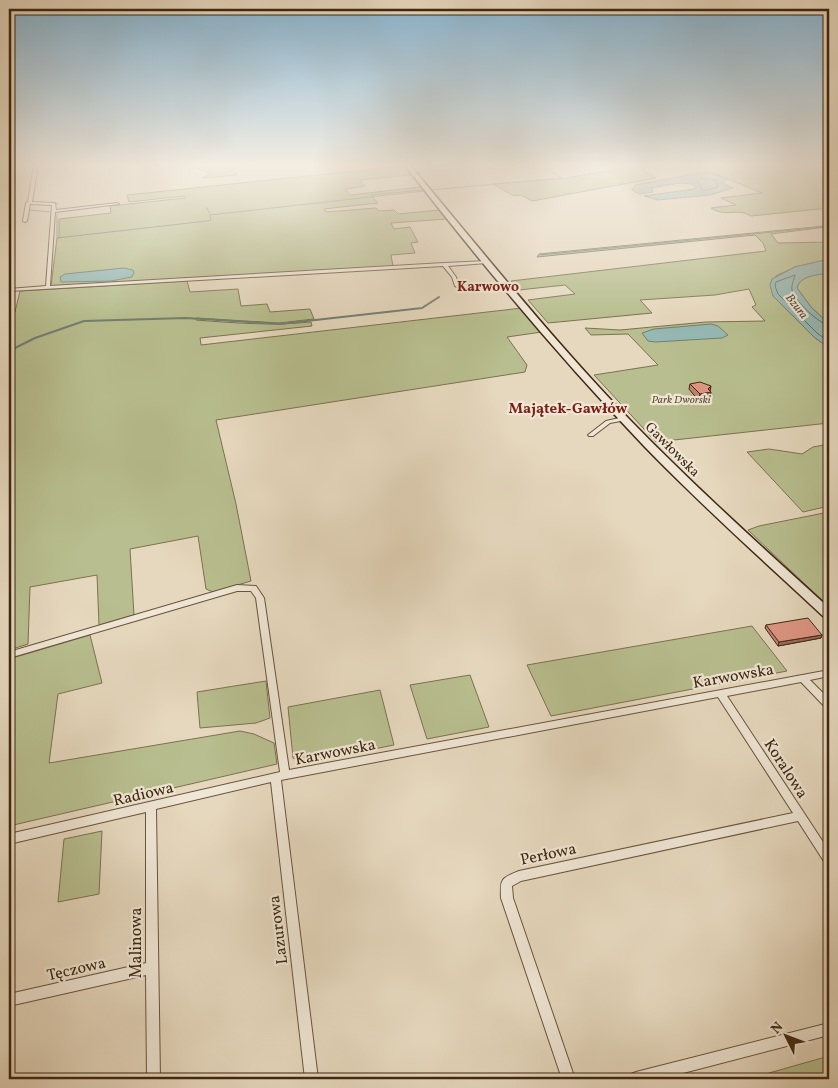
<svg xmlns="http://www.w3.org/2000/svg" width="838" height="1088" font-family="Vollkorn,serif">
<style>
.green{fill:#b8be8f;stroke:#7c7250}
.water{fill:#96b9b5;stroke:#737f73}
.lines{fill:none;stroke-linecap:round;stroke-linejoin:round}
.shore{stroke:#6a7062;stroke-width:1}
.stream-far1{stroke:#737f73;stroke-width:1}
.stream{stroke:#737f73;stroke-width:2}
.street-casing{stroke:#69533c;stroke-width:2}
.secondary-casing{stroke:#3f2710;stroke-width:3}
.street{fill:#efe6d5;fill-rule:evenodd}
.secondary{fill:#efe6d5;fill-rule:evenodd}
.wall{fill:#c18273;stroke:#3f2710}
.shaded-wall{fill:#9d6a5e;stroke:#3f2710}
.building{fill:#e09786;stroke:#3f2710}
.labels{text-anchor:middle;stroke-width:4.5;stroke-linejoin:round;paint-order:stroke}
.far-park-label{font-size:11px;font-style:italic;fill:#5d4d30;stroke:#efe6d5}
.far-water-label{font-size:12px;font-style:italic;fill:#554c39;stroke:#efe6d5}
.far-quarter-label{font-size:14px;font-weight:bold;fill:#7a1f14;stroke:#efe6d5}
.street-label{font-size:14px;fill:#3f2710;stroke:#efe6d5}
.neighbourhood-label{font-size:15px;font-weight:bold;fill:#7a1f14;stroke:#efe6d5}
.near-street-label{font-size:16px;fill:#3f2710;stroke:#efe6d5}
</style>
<rect width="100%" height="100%" fill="#e6d8be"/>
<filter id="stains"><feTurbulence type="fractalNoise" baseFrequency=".004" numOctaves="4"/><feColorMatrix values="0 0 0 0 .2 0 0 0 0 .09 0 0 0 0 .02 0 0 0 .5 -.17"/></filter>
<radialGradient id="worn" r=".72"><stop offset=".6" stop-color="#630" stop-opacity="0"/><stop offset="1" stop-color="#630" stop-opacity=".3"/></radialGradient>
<g class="green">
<path d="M232 164 233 170 238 175 202 178 211 174 197 168Z"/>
<path d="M632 164H664L640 169 656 178 532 201 521 195 514 196 493 184 566 178 635 166Z"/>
<path d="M829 164V208L751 216C737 207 726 218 711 208L736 205 721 198 762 193 694 165Z"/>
<path d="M403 166 411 175 360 180 365 186 345 189 350 195 421 187 423 190 371 195 378 203 324 209 326 212 376 208 379 211 394 210 398 214 440 210 447 219 391 223 394 229 410 227 418 242 411 243 415 253 391 255 393 266 51 286 57 238H59V219L111 213 110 206 185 198 184 196 129 202 127 195Z"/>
<path d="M824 226 826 227 771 234 778 243 829 242V259L795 267 776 276 773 296 814 337 829 348V423L656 442 594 375 658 365 628 334 591 335 585 328 620 330 706 322 765 321 752 307 756 305 749 289 715 295 640 300 652 313 548 323 528 300 575 294 565 285 519 290 511 281 766 251 763 243 755 235 537 257 539 254Z"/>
<path d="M829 273V324L811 307 797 288C800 275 818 275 829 273Z"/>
<path d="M187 281 190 292 238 289 241 306 267 304 270 312 310 309 314 319 279 323 196 318V320C235 323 272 326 311 322L312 326 200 338 201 345 522 308 542 332 507 337 527 365 525 372 216 420 236 504 251 581 213 592 206 589 198 536 130 549 134 615 99 625 97 575 30 587 28 644 9 650V563L11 540H9V312H15L20 291Z"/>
<path d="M829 444V506L803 512 747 452 769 449 802 454 813 447Z"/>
<path d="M829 512V607L748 530 759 526Z"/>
<path d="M752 626 787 671 551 716 527 665Z"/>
<path d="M90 635 102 683 58 694 49 763 240 731 254 734 274 743 277 764 9 826V659Z"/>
<path d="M470 675 489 727 427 739 410 685Z"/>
<path d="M266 681 270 718 256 723 200 728 197 692Z"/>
<path d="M380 690 394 745 303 763 293 758 288 707Z"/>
<path d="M102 831 99 894 58 902 64 839Z"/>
<path d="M829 1056V1079H779L769 1073Z"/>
</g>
<g class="water">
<path d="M705 172 725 178 727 180 721 182 733 188 710 195 658 200 644 196 694 189 697 187 692 184 680 183 651 188 653 192 639 194 632 190 635 185Z"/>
<path d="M829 259V273C818 275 800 275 797 288L811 307 829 324V348L814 337 773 296 770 285 772 279 795 267Z"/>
<path d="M124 268 133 270 134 273 132 277 111 281 61 282 60 277 65 274Z"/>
<path d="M711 324 718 326 728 335 722 338 655 342 648 341 642 333 654 329Z"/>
</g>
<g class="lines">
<g class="shore">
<path d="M700 178 716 180 718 187 703 191 697 181Z"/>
<path d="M829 326C818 322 795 302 792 290 791 285 794 280 795 275L776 282 775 286 778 294 817 333 829 342"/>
</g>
<g class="stream-far1">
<path d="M431 190 562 178 539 164"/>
<path d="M54 202 58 204"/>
<path d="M206 207 210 214"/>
<path d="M30 210 50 212"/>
<path d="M57 215V238L207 221 211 220 210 215 424 191"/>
<path d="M540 255 824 227"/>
</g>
<path class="stream" d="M9 351 35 338 84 321 186 318 280 324 422 308 439 297"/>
<g class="street-casing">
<g id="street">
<path d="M34 164H38L32 202 55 203 56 210 117 203 119 204 55 212 50 286 444 263 487 261 489 262 487 263 448 266 456 277 459 286 457 287 455 286 452 277 443 266 9 291V289L46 286 52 205 30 204 27 221 25 222 23 221 26 203 28 202Z"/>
<path d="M624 417 627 419 626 420 610 423 593 436H589L588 435 606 421Z"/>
<path d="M237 585 256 586 264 598 289 770 829 670V676L810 680 829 699V709L826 708 801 682 727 696 829 851V865L825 863 798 821 521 881 512 886 513 898 575 1079H562L501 898C500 879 501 878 519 871L793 813 718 697 281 780 318 1079H305L271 782 156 809 160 1079H147L146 975 9 1006V994L146 963V812L9 844V834L280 772 256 598 251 591H237L9 658V652Z"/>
<path d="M829 1023V1035L660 1079H629L631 1074 636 1072Z"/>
</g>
</g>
<g class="secondary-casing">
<path id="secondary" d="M404 164H409C481 250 551 338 629 419 693 485 761 546 829 608V619L825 618C764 561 702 506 644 446 559 357 479 261 404 164Z"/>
</g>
<use href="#street" class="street"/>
<use href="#secondary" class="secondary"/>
</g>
<g class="wall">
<path d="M690 384 710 398 698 400 689 389Z"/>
<path d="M766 625 822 635 821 638 778 646 765 628Z"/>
</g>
<g class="shaded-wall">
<path d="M711 386 710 392H711L710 398 698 400 700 394Z"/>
<path d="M822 635 821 638 778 646 779 642Z"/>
</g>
<g class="building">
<path d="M700 382 711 386 708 389 711 392 700 394 690 384Z"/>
<path d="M808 618 822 635 779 642 766 625Z"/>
</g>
<linearGradient id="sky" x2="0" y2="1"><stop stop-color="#87b6d4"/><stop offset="0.52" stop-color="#f4ede2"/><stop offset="1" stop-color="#f4ede2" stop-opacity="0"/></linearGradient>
<rect width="838" height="317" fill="url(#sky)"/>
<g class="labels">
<g class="far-park-label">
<text x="681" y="403">Park Dworski</text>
</g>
<g class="far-water-label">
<text transform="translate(797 306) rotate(52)" y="4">Bzura</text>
</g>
<g class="far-quarter-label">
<text x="488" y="291">Karwowo</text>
</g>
<g class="street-label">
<text transform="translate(673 449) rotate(45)" y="5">Gawłowska</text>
</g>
<g class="neighbourhood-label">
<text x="568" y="413">Majątek-Gawłów</text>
</g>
<g class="near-street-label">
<text transform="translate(733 675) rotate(-10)" y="6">Karwowska</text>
<text transform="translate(335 751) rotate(-11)" y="6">Karwowska</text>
<text transform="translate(787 768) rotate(57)" y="6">Koralowa</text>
<text transform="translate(143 793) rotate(-13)" y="6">Radiowa</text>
<text transform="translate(548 853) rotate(-12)" y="6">Perłowa</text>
<text transform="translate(277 930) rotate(-97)" y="6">Lazurowa</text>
<text transform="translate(135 943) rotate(-90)" y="6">Malinowa</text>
<text transform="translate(76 968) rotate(-13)" y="6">Tęczowa</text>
</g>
</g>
<rect width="838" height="1088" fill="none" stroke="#e6d8be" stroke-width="30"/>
<rect x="10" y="10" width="818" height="1068" fill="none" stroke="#3f2710" stroke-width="2.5"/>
<rect x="15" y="15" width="808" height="1058" fill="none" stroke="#3f2710"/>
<g transform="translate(786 1036) rotate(312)" stroke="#efe6d5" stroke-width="4" paint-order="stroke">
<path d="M0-4L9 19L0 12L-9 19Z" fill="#3f2710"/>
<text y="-8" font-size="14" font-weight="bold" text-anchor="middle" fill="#3f2710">N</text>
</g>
<rect width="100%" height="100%" filter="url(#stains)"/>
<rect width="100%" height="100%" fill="url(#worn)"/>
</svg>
